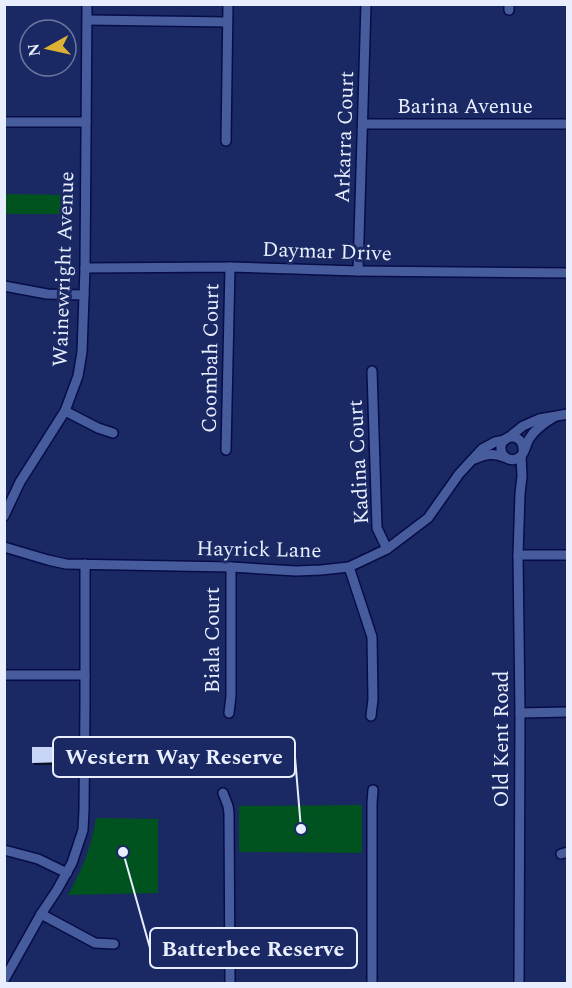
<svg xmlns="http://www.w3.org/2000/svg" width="572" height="988" font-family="Spectral,serif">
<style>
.green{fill:#00531e}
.building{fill:#c8d5f7;filter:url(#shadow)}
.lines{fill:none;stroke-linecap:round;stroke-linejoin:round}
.minor-casing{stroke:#070c47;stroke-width:12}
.minor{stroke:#475c9c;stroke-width:9}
.labels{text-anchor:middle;stroke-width:6;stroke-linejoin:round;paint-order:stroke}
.street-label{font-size:21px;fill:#e8eefd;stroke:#1a2964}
.leader{fill:none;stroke:#e8eefd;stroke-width:2}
.callout-dot{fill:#e8eefd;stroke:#1a2964;stroke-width:2}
.callout{fill:#1a2964;stroke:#e8eefd;stroke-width:2}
.callout-label{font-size:22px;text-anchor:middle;font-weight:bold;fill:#e8eefd}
</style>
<defs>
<filter id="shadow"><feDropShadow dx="2" dy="3.5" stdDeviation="0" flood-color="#0009"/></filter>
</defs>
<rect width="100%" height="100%" fill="#1a2964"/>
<g class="green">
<path d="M5 194 71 195 72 214H5Z"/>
<path d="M362 805V853L239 852V806Z"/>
<path d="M96 818 158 819V893L68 895C82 870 92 846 96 818Z"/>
</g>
<path class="building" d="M32 747H56V762L32 763Z"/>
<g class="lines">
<g class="minor-casing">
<g id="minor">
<path d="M509 10V4"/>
<path d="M88 20 227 22"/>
<path d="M4 122H86"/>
<path d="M363 124H568"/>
<path d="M226 141 228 4"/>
<path d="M85 268 230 267 358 271 568 273"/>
<path d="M358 271 366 4"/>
<path d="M4 286 47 294 84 295"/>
<path d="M372 371 377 528 387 549"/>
<path d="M65 411 98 428 113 433"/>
<path d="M508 438 523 426 539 419 568 414"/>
<path d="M226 450 230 267"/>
<path d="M523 452C525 434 503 432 501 447 500 458 513 464 521 456 525 452 526 444 529 439 535 429 544 423 554 417"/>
<path d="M475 459C486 454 493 453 504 457"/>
<path d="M4 516 20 482 65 411 78 376 82 352 85 268 87 4"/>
<path d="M4 547 48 560 66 564 231 567 296 571 321 570 349 567 387 549 428 518 459 474 482 449 495 442 505 440"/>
<path d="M518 555H568"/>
<path d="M349 567 372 637 373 699 371 716"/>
<path d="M4 675H85"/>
<path d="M229 713 231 696V567"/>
<path d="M520 713 568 712"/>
<path d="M223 793 228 806 229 813 230 984"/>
<path d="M4 850 38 859 67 873"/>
<path d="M561 854 568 852"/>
<path d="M41 914 95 943 114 944"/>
<path d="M4 980 41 914 57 890 72 863 83 830 84 810 85 704V564"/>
<path d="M372 984V803L373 790"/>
<path d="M519 984 520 713 518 555 520 494 522 476 521 456"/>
</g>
</g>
<use href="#minor" class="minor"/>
</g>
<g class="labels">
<g class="street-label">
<text x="465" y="113">Barina Avenue</text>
<text transform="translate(344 137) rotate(-88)" y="7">Arkarra Court</text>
<text transform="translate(327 251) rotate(2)" y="7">Daymar Drive</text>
<text transform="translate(63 269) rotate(-88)" y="7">Wainewright Avenue</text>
<text transform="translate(210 358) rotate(-89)" y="7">Coombah Court</text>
<text transform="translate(358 462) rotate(-93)" y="7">Kadina Court</text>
<text transform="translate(259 549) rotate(1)" y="7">Hayrick Lane</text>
<text transform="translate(212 640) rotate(-90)" y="7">Biala Court</text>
<text transform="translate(501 739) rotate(-90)" y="7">Old Kent Road</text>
</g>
</g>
<path class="leader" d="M301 829L295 757M123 852L150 948"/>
<g class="callout-dot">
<circle cx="301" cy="829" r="6"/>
<circle cx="123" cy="852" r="6"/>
</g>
<g class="callout">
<rect x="53" y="737" width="242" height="40" rx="6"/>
<rect x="150" y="928" width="207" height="40" rx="6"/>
</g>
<g class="callout-label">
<text x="174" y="764">Western Way Reserve</text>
<text x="253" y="956">Batterbee Reserve</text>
</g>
<rect width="572" height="988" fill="none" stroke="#e8eefd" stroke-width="12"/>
<g transform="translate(48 48) rotate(262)"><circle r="28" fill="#1a2964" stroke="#6c78a1" stroke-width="1.5"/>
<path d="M0-4.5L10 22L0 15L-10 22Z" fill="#ddb133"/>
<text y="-9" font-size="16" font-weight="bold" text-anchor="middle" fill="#e8eefd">N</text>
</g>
</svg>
